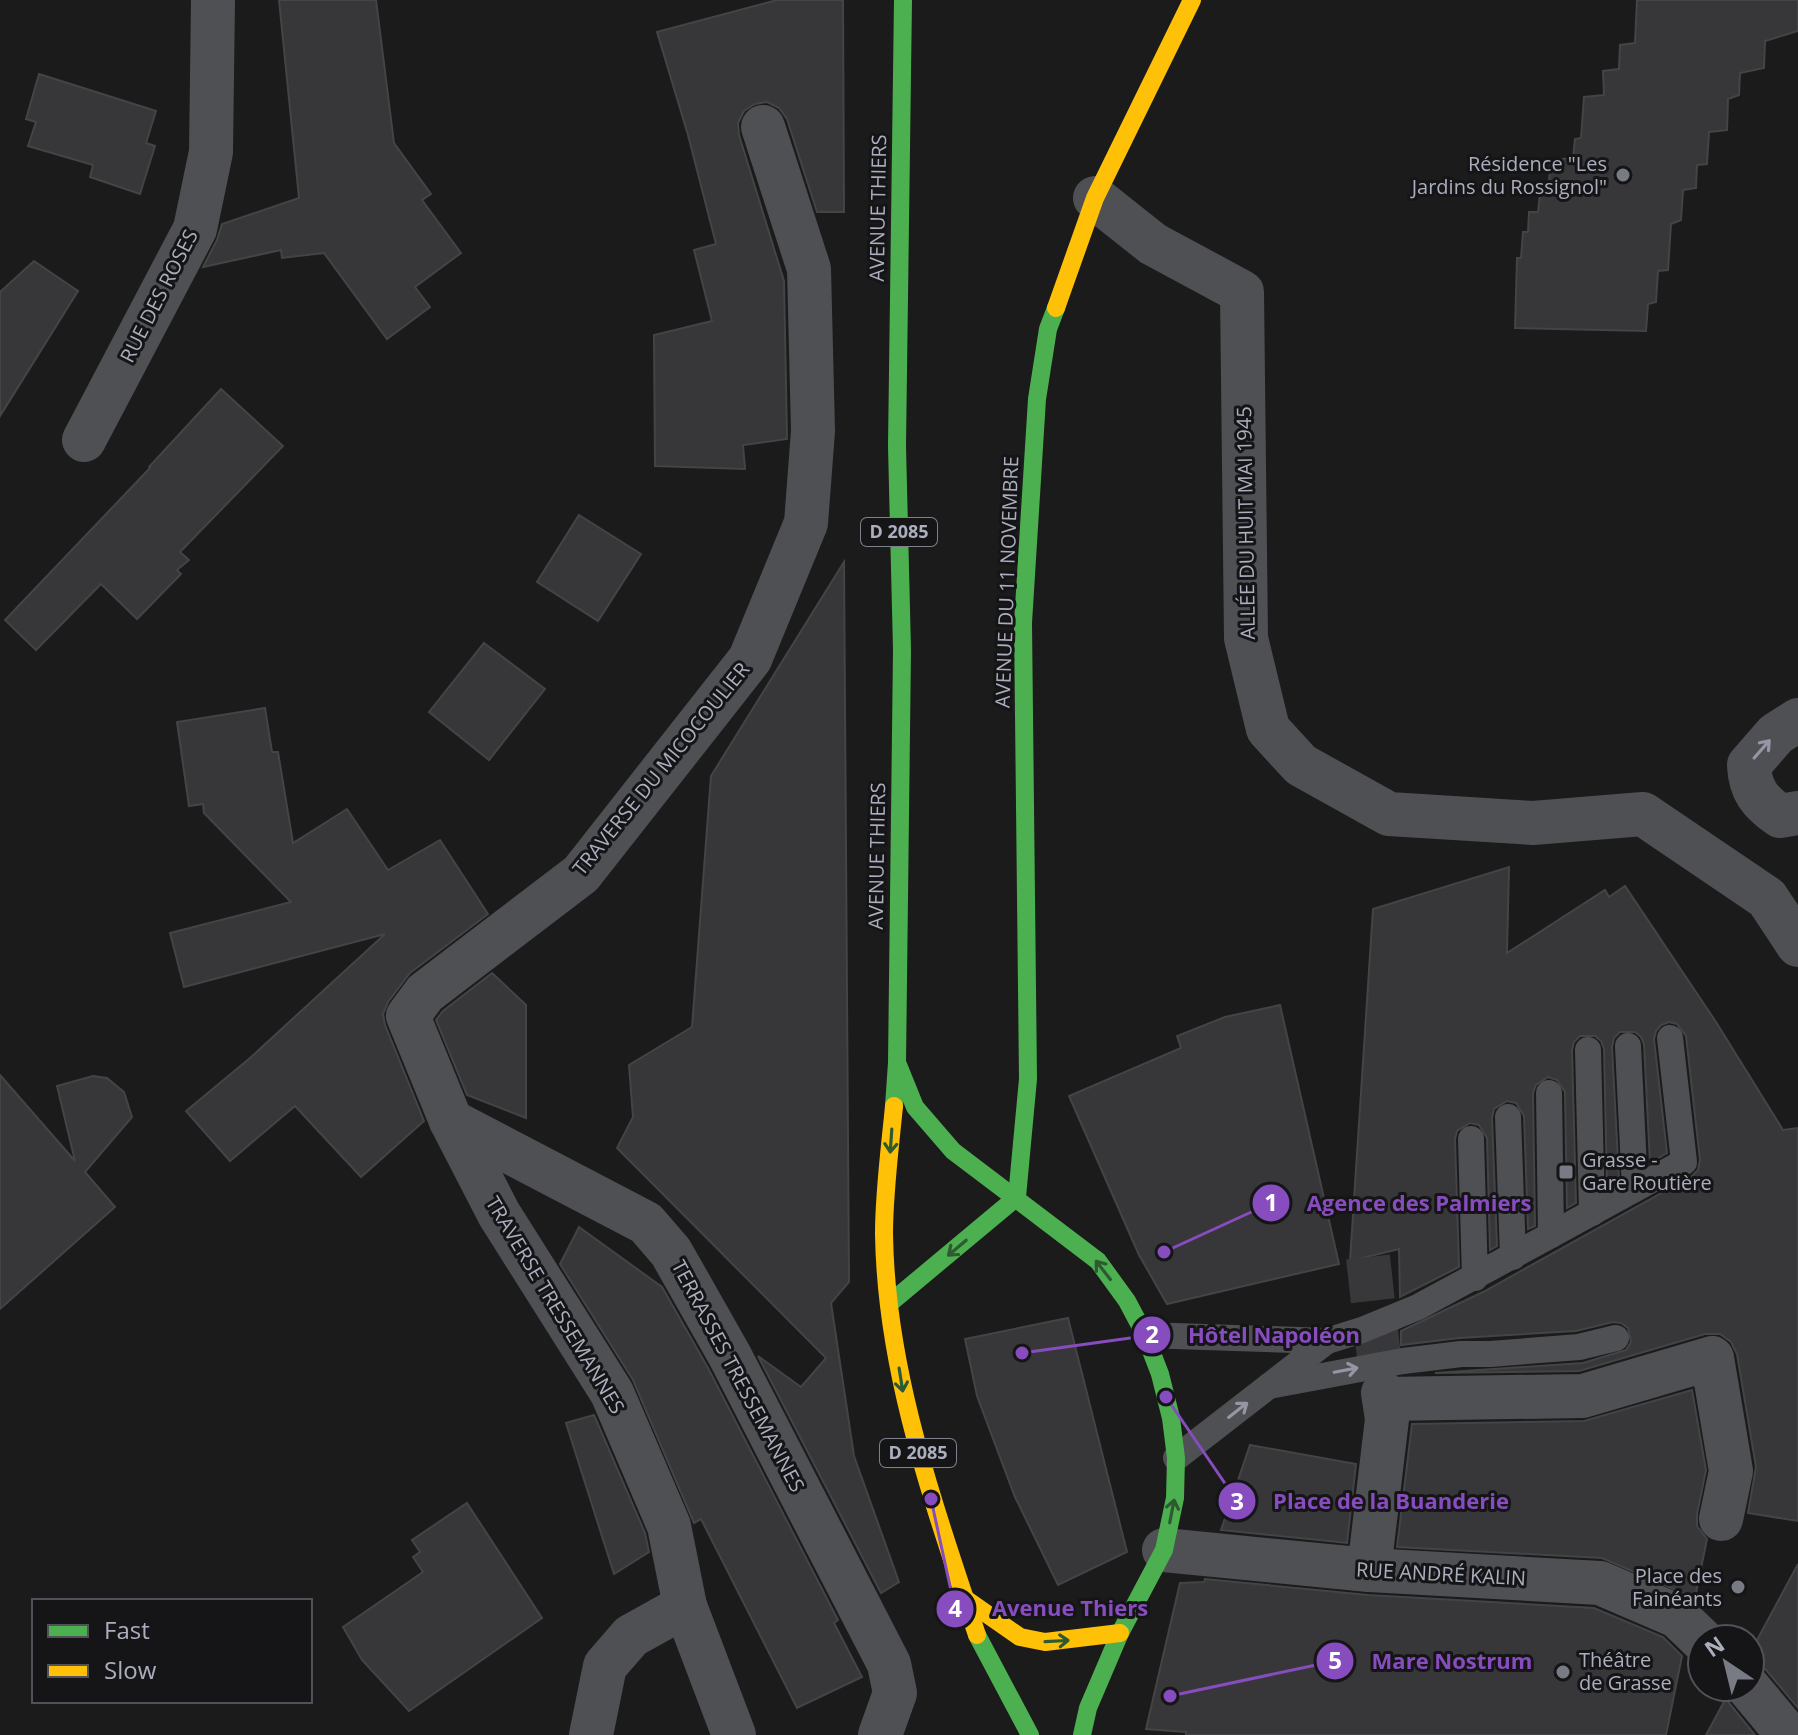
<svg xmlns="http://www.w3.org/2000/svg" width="1798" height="1735" font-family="'Open Sans',sans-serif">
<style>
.building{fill:#373739;stroke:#444447;stroke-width:2}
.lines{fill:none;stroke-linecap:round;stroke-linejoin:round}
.street-tunnel{stroke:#38383b;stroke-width:44;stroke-dasharray:44 22;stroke-linecap:butt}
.lane{stroke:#4f5054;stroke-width:26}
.street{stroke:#4f5054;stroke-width:44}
.fast{stroke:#4caf50;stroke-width:18}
.slow{stroke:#ffc107;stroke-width:18}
.oneway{stroke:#9496a3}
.oneway2{stroke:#2e5a31}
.poi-dot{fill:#797b84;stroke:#151517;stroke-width:3}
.labels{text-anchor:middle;stroke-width:6;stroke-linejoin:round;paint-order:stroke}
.shield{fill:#151517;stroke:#7e808b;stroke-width:2}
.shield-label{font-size:18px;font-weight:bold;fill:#abaebd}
.poi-label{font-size:20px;fill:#abaebd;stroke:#151517;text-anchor:end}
.street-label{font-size:20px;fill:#abaebd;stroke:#151517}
.leader{fill:none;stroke:#874cbe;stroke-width:3}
.callout-dot{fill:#874cbe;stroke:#151517;stroke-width:3}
.mark-label{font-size:24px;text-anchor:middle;font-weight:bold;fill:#fff}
.callout-label{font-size:22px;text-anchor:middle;font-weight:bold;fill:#874cbe;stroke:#151517;stroke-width:6;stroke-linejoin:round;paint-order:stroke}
</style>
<rect width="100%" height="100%" fill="#1b1b1b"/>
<g class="building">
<path d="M279 0H376L394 143 431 194 422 200 461 253 415 287 430 307 387 339 324 253 282 258 281 250 203 267 217 240 222 224 299 198Z"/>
<path d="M777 0H843L844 212H817L787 119 779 108 767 102 755 104 744 111 738 123 739 135 784 281 787 439 743 445 745 469 655 466 654 335 712 321 694 250 716 244 688 135 657 32Z"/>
<path d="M1637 0H1798V31L1765 41 1764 68 1740 73 1739 95 1728 99 1727 130 1709 132 1707 164 1697 165 1696 188 1683 190 1681 220 1671 224 1668 270 1658 271 1656 302 1648 304 1646 331 1515 328 1517 258H1521L1523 232H1528L1529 212H1538L1541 185 1549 186 1550 160 1573 158 1575 139 1581 138 1584 97 1604 95 1603 71 1619 69 1620 45 1635 43Z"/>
<path d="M39 74 156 111 146 143 155 146 140 194 90 177 93 165 28 146 36 122 26 119Z"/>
<path d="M34 261 78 291 0 416V292Z"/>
<path d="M221 389 283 446 180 552 189 560 177 570 181 574 137 619 101 584 36 650 5 620 150 468 149 467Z"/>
<path d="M579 515 641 554 598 621 537 582Z"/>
<path d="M844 562 849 1282 831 1303 854 1456 899 1582 881 1593 758 1356 801 1387 826 1358 617 1148 633 1117 629 1065 692 1027 711 776Z"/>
<path d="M484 643 545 689 489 760 429 712Z"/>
<path d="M265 708 272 752H278L293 843 347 809 388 870 440 840 488 914 410 973 388 1002 383 1014 385 1025 424 1121 361 1177 295 1106 230 1161 186 1111 250 1058 385 934 184 987 170 933 291 902 204 813 203 804 189 806 177 722Z"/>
<path d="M1509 867 1507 953 1605 890 1609 897 1625 886 1716 1022 1783 1130 1798 1128V1521L1748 1513 1756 1467 1737 1354 1731 1342 1720 1334H1705L1579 1371 1435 1373 1583 1363 1626 1350 1631 1342 1628 1328 1621 1323 1613 1322 1576 1331 1459 1338 1401 1345V1331L1483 1292 1692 1176 1698 1170 1700 1160 1686 1036 1677 1024 1669 1022 1661 1025 1656 1031 1654 1039 1667 1153 1650 1163 1644 1044 1641 1037 1635 1032H1620L1614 1038 1612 1047 1619 1180 1607 1186 1604 1049 1601 1041 1595 1036H1580L1574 1042 1572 1050 1576 1203 1567 1208 1565 1092 1557 1080 1548 1077 1536 1085 1533 1093 1535 1226 1528 1229 1524 1116 1516 1103 1507 1101 1494 1109 1492 1118 1497 1246 1490 1250 1487 1138 1479 1125 1470 1123 1457 1131 1455 1139 1459 1267 1400 1297 1399 1249 1350 1261 1373 909Z"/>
<path d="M492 973 526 1005V1118L467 1095 436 1020 443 1011Z"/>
<path d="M1280 1005 1339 1264 1167 1304 1139 1255 1069 1096 1181 1048 1177 1036 1225 1017Z"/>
<path d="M0 1075 75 1161 57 1086 93 1076 107 1078 124 1092 132 1117 85 1172 115 1207 0 1309Z"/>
<path d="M579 1227 662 1287 708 1368 838 1620 834 1623 862 1677 797 1708 701 1519 694 1523 633 1380 560 1264Z"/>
<path d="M1068 1318 1127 1552 1058 1585 1015 1497 977 1396 965 1339Z"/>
<path d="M1692 1390 1706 1470 1697 1514V1526L1707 1539 1695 1598 1602 1558 1397 1547 1412 1424 1584 1421Z"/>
<path d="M594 1415 645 1533 649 1552 614 1574 566 1423Z"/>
<path d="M1250 1445 1356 1464 1347 1543 1221 1530Z"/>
<path d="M467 1503 542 1618 409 1711 362 1660 343 1627 423 1572 413 1557 420 1552 412 1540Z"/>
<path d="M1798 1564V1708L1767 1671 1757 1664 1750 1663V1653Z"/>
<path d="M1205 1579 1368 1595 1594 1608 1663 1637 1682 1656 1666 1735H1186V1732L1146 1729 1180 1583 1204 1582Z"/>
<path d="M1726 1698 1729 1703 1755 1735H1706Z"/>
</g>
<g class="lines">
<path class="street-tunnel" d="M1368 1257 1383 1393"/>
<g class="lane">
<path d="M1628 1046 1635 1189"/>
<path d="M1588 1050 1592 1213"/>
<path d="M1508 1117 1513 1257"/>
<path d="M1471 1139 1475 1278"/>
<path d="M1551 1235 1684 1162 1670 1038"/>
<path d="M1145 1335 1327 1341 1362 1330 1418 1307 1551 1235 1549 1093"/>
<path d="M1269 1386 1403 1361 1461 1354H1490L1579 1347 1616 1338"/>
<path d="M1176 1458 1327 1341"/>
</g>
<g class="street">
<path d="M1095 198 1153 244 1242 292 1246 638 1268 729 1301 765 1389 814 1533 823 1643 814 1767 898 1798 945"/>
<path d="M84 440 195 229 211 152 213 0"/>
<path d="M1798 720 1776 734 1749 765C1750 790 1760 802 1780 816L1798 813"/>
<path d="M451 1121 646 1223 671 1252 730 1356 889 1664 895 1693 880 1735"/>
<path d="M1385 1399 1583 1396 1712 1358 1731 1471 1721 1519"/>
<path d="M1164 1550 1369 1570 1600 1583 1677 1616 1702 1640"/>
<path d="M1369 1570 1387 1419 1383 1393"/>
<path d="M1748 1687 1788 1735"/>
<path d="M591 1735 605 1666 631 1636 685 1606"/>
<path d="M734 1735 685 1606 669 1526 612 1393 499 1214 451 1121 408 1016 425 993 581 874 750 659 806 523 813 431 809 269 763 127"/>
</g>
<g class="fast">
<path d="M898 1065 915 1107 953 1151 1098 1261 1127 1301 1145 1335 1160 1374 1171 1418 1176 1458 1175 1498 1164 1550 1120 1633 1088 1708 1082 1735"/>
<path d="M894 1106 897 1063 902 650 897 446 903 0"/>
<path d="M1017 1197 1028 1079 1023 623 1037 399 1048 329 1056 308"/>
<path d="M890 1303 1017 1197"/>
<path d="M977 1635 1030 1735"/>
</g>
<g class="slow">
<path d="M1056 308 1095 198 1192 0"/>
<path d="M894 1106C890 1148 884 1192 884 1234 886 1373 934 1504 977 1635"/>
<path d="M964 1598 1020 1637 1045 1642 1120 1633"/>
</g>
</g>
<defs><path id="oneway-shaft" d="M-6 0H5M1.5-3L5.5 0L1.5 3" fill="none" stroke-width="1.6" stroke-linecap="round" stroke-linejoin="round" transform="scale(2)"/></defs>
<g class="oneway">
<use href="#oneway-shaft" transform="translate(1762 749) rotate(-49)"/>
<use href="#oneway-shaft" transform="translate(1346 1370) rotate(-11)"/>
<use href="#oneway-shaft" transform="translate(1238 1410) rotate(-38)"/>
</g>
<g class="oneway2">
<use href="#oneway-shaft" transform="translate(891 1141) rotate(94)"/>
<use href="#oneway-shaft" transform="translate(957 1248) rotate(140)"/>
<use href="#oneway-shaft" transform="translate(1103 1270) rotate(-128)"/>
<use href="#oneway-shaft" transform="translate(901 1380) rotate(81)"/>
<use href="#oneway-shaft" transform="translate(1172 1511) rotate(-79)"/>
<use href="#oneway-shaft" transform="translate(1057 1641) rotate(-3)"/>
</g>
<g class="poi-dot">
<circle cx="1623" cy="175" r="8"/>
<rect x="1558" y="1164" width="16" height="16" rx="4"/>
<circle cx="1738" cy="1587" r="8"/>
<circle cx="1563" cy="1672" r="8"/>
</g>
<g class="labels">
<g class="shield">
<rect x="861" y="518" width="76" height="28" rx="6"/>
<rect x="880" y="1439" width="76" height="28" rx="6"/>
</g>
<g class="shield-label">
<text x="899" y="538">D 2085</text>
<text x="918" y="1459">D 2085</text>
</g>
<g class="poi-label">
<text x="1607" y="171">Résidence "Les<tspan x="1607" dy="23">Jardins du Rossignol"</tspan></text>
<text x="1582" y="1167" text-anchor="start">Grasse -<tspan x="1582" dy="23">Gare Routière</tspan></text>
<text x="1722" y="1583">Place des<tspan x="1722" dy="23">Fainéants</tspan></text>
<text x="1579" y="1667" text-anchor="start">Théâtre<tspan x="1579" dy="23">de Grasse</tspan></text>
</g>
<g class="street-label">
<text transform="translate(878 208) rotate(-89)" y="7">AVENUE THIERS</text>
<text transform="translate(159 296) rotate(-63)" y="7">RUE DES ROSES</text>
<text transform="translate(1246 523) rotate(-91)" y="7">ALLÉE DU HUIT MAI 1945</text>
<text transform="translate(1007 582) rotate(-88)" y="7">AVENUE DU 11 NOVEMBRE</text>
<text transform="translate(661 769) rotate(-51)" y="7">TRAVERSE DU MICOCOULIER</text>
<text transform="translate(877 856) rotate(-89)" y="7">AVENUE THIERS</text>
<text transform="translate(555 1305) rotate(59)" y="7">TRAVERSE TRESSEMANNES</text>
<text transform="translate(738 1376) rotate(62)" y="7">TERRASSES TRESSEMANNES</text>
<text transform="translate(1441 1574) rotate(3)" y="7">RUE ANDRÉ KALIN</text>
</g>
</g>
<path class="leader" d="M1164 1252L1271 1203M1022 1353L1152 1335M1166 1397L1237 1501M931 1499L955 1609M1170 1696L1335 1661"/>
<g class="callout-dot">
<circle cx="1164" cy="1252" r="8"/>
<circle cx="1022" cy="1353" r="8"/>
<circle cx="1166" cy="1397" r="8"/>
<circle cx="931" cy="1499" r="8"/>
<circle cx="1170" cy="1696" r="8"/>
<circle cx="1271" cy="1203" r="20"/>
<circle cx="1152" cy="1335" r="20"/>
<circle cx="1237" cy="1501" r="20"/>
<circle cx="955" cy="1609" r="20"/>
<circle cx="1335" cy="1661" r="20"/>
</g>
<g class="mark-label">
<text x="1271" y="1211">1</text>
<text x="1152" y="1343">2</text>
<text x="1237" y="1510">3</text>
<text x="955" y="1617">4</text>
<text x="1335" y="1669">5</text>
</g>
<g class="callout-label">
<text x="1419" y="1211">Agence des Palmiers</text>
<text x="1274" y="1343">Hôtel Napoléon</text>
<text x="1391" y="1509">Place de la Buanderie</text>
<text x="1070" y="1616">Avenue Thiers</text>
<text x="1452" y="1669">Mare Nostrum</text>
</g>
<rect x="32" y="1599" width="280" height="104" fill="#151517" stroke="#515259" stroke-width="2"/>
<rect x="48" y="1625" width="40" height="12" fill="#4caf50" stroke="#515259" stroke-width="2"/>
<text x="104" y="1639" font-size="24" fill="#abaebd">Fast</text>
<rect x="48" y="1665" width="40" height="12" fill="#ffc107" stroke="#515259" stroke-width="2"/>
<text x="104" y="1679" font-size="24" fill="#abaebd">Slow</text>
<g transform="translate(1726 1663) rotate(325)"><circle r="38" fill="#151517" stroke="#515259" stroke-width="2"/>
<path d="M0-6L14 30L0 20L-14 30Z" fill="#797b84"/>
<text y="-12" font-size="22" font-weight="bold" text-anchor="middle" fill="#abaebd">N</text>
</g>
</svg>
